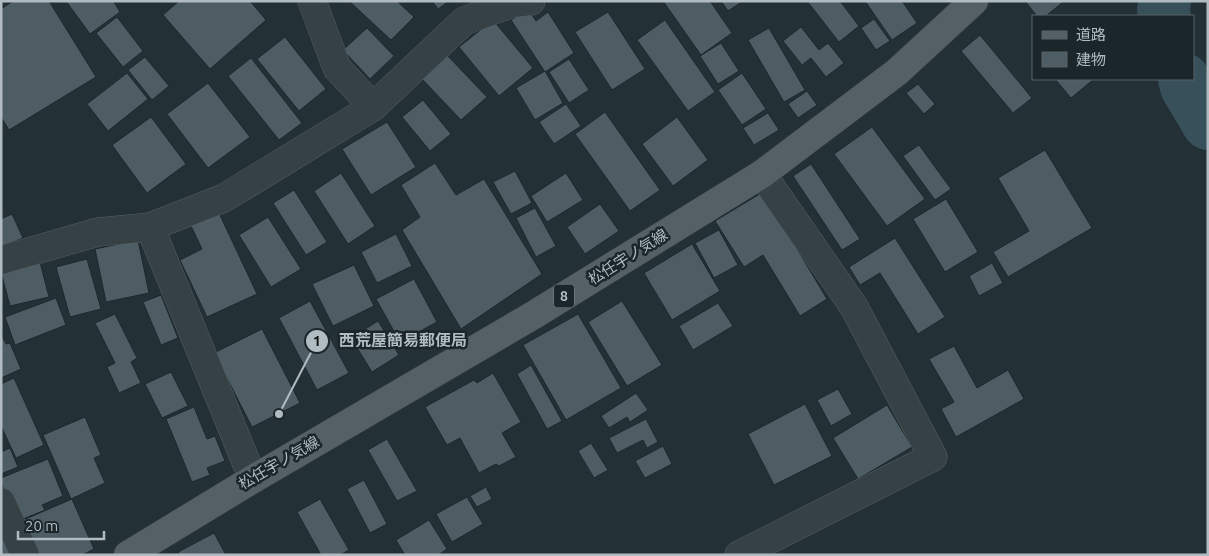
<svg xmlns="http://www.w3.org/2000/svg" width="1209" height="556" font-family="Ubuntu,'Noto Sans JP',sans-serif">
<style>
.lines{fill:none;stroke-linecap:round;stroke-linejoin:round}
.river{stroke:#38505a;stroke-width:52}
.building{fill:#4e5d64;stroke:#1d282c}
.street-casing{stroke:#535f63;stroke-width:29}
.primary-casing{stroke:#424d52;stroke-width:29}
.street{stroke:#364146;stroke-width:28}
.primary{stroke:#546066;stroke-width:28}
.labels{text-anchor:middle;stroke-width:5;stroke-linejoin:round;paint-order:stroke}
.shield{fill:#1b262a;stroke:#838f94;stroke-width:1}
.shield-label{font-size:14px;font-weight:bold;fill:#b0bcc2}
.street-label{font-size:15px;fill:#b0bcc2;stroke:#1b262a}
.leader{fill:none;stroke:#b0bcc2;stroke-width:2}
.callout-dot{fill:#b0bcc2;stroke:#1b262a;stroke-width:2}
.mark-label{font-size:15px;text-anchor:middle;font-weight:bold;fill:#111}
.callout-label{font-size:16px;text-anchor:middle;font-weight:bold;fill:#b0bcc2;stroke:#1b262a;stroke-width:5;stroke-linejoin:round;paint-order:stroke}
</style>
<rect width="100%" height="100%" fill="#233035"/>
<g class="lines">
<g class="river">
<path d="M1165 1 1163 10 1165 16"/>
<path d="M1184 79 1186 87 1208 124"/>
</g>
</g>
<g class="building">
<path d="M13 1H49L96 77 9 130 1 117V9Z"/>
<path d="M66 1H116L114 2 120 12 90 34Z"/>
<path d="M179 1H250L266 20 210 69 163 15Z"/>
<path d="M349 1H397L414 17 391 40Z"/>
<path d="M432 1H449L438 9Z"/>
<path d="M663 1H710L732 33 701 55Z"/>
<path d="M721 1H743L728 11Z"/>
<path d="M807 1H840L859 26 839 42Z"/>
<path d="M865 1H902L917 23 892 40Z"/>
<path d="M1025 1H1063V2L1046 16H1037Z"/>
<path d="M528 9 536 21 548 12 574 53 545 72 511 20Z"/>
<path d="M608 12 645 69 612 90 575 32Z"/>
<path d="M117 17 143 51 123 67 96 33Z"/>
<path d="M874 19 890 41 876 50 861 28Z"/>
<path d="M493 20 533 68 499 96 459 47Z"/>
<path d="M665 20 715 92 688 111 637 40Z"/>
<path d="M801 27 819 50 828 43 844 63 826 77 811 58 802 65 783 41Z"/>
<path d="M367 28 394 56 370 79 343 50Z"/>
<path d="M769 28 805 90 784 102 748 40Z"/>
<path d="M980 35 1032 98 1013 113 961 51Z"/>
<path d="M285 37 326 89 299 111 257 59Z"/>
<path d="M721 43 739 71 718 84 700 56Z"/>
<path d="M446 54 487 97 461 120 421 78Z"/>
<path d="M145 57 169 86 152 100 128 70Z"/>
<path d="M251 58 302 123 279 140 228 76Z"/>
<path d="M569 59 589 90 569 103 549 72Z"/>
<path d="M545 71 563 103 535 120 516 88Z"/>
<path d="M127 73 148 99 108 131 87 104Z"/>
<path d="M742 73 766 109 742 125 718 90Z"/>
<path d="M1055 79H1094L1071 98Z"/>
<path d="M208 83 250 137 208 168 167 114Z"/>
<path d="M918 84 935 104 924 114 906 93Z"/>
<path d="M807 91 817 105 798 118 788 104Z"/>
<path d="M423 100 451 134 430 151 402 117Z"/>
<path d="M566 104 581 126 554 144 539 122Z"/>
<path d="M605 112 660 190 630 211 575 134Z"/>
<path d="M768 113 779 130 754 145 743 128Z"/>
<path d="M151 117 186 164 147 193 112 145Z"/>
<path d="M677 117 708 160 673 186 642 144Z"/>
<path d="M387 122 416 167 371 195 342 149Z"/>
<path d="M872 127 925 199 887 226 834 154Z"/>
<path d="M919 145 951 189 935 200 903 156Z"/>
<path d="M1045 150 1092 228 1008 277 993 252 1029 231 998 178Z"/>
<path d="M435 163 456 195 484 179 542 274 461 329 402 230 420 217 401 185Z"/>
<path d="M811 164 860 239 842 250 793 176Z"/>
<path d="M515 171 532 203 511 214 493 182Z"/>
<path d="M341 173 375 226 348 244 314 191Z"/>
<path d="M566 173 583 200 547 222 531 196Z"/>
<path d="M294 190 327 242 306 255 273 203Z"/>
<path d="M763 192 827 299 800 316 763 255 744 267 715 221Z"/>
<path d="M946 199 978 252 945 272 913 219Z"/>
<path d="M600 204 619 231 585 254 567 227Z"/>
<path d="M535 208 556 246 536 257 516 218Z"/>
<path d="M219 213 257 294 207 317 180 260 202 249 191 226Z"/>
<path d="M12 214 23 238 1 247V219Z"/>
<path d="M268 217 301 269 271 287 239 235Z"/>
<path d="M719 230 738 265 714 278 695 243Z"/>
<path d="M396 234 412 266 377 283 361 252Z"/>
<path d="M895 238 945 317 918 334 880 273 860 285 849 267Z"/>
<path d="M138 240 149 293 106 302 95 249Z"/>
<path d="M692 244 720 291 672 320 644 273Z"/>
<path d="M39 258 49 297 10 306 1 272Z"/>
<path d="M87 259 101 309 70 317 56 267Z"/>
<path d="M992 263 1003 283 979 296 969 276Z"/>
<path d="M354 265 374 306 333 326 312 284Z"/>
<path d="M414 279 437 322 400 342 376 299Z"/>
<path d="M161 295 178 338 161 345 143 302Z"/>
<path d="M56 298 66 325 15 345 5 317Z"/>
<path d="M310 301 349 373 317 390 279 318Z"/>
<path d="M622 301 662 365 627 386 588 322Z"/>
<path d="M718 303 733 326 693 350 679 326Z"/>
<path d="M115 314 137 358 131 362 141 383 119 393 107 367 115 363 95 323Z"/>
<path d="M578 314 621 388 566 420 523 345Z"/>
<path d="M378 321 399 355 372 372 351 338Z"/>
<path d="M262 329 300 403 252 427 214 353Z"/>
<path d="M1 334 6 344 10 343 21 369 1 378Z"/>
<path d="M954 346 977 388 1008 370 1024 399 956 437 941 409 954 402 929 359Z"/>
<path d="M531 365 562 421 547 429 517 374Z"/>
<path d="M171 372 188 406 162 418 145 384Z"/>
<path d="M493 373 521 422 502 433 516 457 499 466 496 464 479 473 460 438 447 445 425 407 474 380 477 383Z"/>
<path d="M14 378 44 445 16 458 1 426V384Z"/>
<path d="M838 389 852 414 831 426 817 400Z"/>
<path d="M636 393 648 410 630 422 627 417 609 428 601 416Z"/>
<path d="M805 404 832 456 774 485 748 434Z"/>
<path d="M887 405 912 447 858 479 833 438Z"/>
<path d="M194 407 207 439 215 436 225 461 207 468 210 475 192 482 166 419Z"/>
<path d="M85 417 101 455 94 458 105 483 71 499 43 435Z"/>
<path d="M646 419 658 442 647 448 643 440 617 453 609 438Z"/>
<path d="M387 439 417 491 397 501 368 450Z"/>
<path d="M591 443 608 470 594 478 578 451Z"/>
<path d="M663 446 672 464 645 478 635 461Z"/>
<path d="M10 448 18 467 1 474V452Z"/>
<path d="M48 459 63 496 42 505 45 510 23 519 21 512 14 514 1 483V478Z"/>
<path d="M364 480 387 524 370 533 347 489Z"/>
<path d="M486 487 492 499 477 507 470 496Z"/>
<path d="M467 497 483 524 452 542 436 514Z"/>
<path d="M72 499 94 549 82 555H28L14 524Z"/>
<path d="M320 499 349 550 340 555H321L297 512Z"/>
<path d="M1 519 17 555H1Z"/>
<path d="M429 520 447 549 438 555H405L396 540Z"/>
<path d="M214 533 226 555H180L178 552Z"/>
</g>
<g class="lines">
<g class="street-casing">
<g id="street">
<path d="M312 1 337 68 373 107"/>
<path d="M150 227 224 198 373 107 464 21 513 3 531 1"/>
<path d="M1 260 98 232 150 227 253 479"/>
<path d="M1 502 25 555"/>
<path d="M739 555 933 457 854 307 762 174"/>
</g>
</g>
<g class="primary-casing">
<path id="primary" d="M128 555 253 479 532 316 762 174 897 72 974 1"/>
</g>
<use href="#street" class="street"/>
<use href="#primary" class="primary"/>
</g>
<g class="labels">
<rect class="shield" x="554" y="284.5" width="20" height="23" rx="4"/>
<g class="shield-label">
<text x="564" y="301">8</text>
</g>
<g class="street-label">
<text transform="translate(628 257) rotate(-32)" y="5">松任宇ノ気線</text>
<text transform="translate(279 463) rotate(-30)" y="5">松任宇ノ気線</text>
</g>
</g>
<path class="leader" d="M279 414L317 341"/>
<g class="callout-dot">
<circle cx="279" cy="414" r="5"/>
<circle cx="317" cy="341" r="12"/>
</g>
<g class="mark-label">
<text x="317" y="346">1</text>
</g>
<g class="callout-label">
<text x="403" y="346">西荒屋簡易郵便局</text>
</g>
<rect width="1209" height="556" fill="none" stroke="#b0bcc2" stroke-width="5"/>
<rect x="1032" y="15" width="162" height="65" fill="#1b262a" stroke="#576267"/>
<rect x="1042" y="31" width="25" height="8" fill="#546066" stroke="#576267"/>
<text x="1076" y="40" font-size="15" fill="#b0bcc2">道路</text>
<rect x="1042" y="52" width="25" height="15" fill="#4e5d64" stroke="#576267"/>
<text x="1076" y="65" font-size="15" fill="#b0bcc2">建物</text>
<path d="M18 531v8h86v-8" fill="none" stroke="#b0bcc2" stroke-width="2.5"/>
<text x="25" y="531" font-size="15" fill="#b0bcc2" stroke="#1b262a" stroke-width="4" paint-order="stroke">20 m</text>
</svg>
